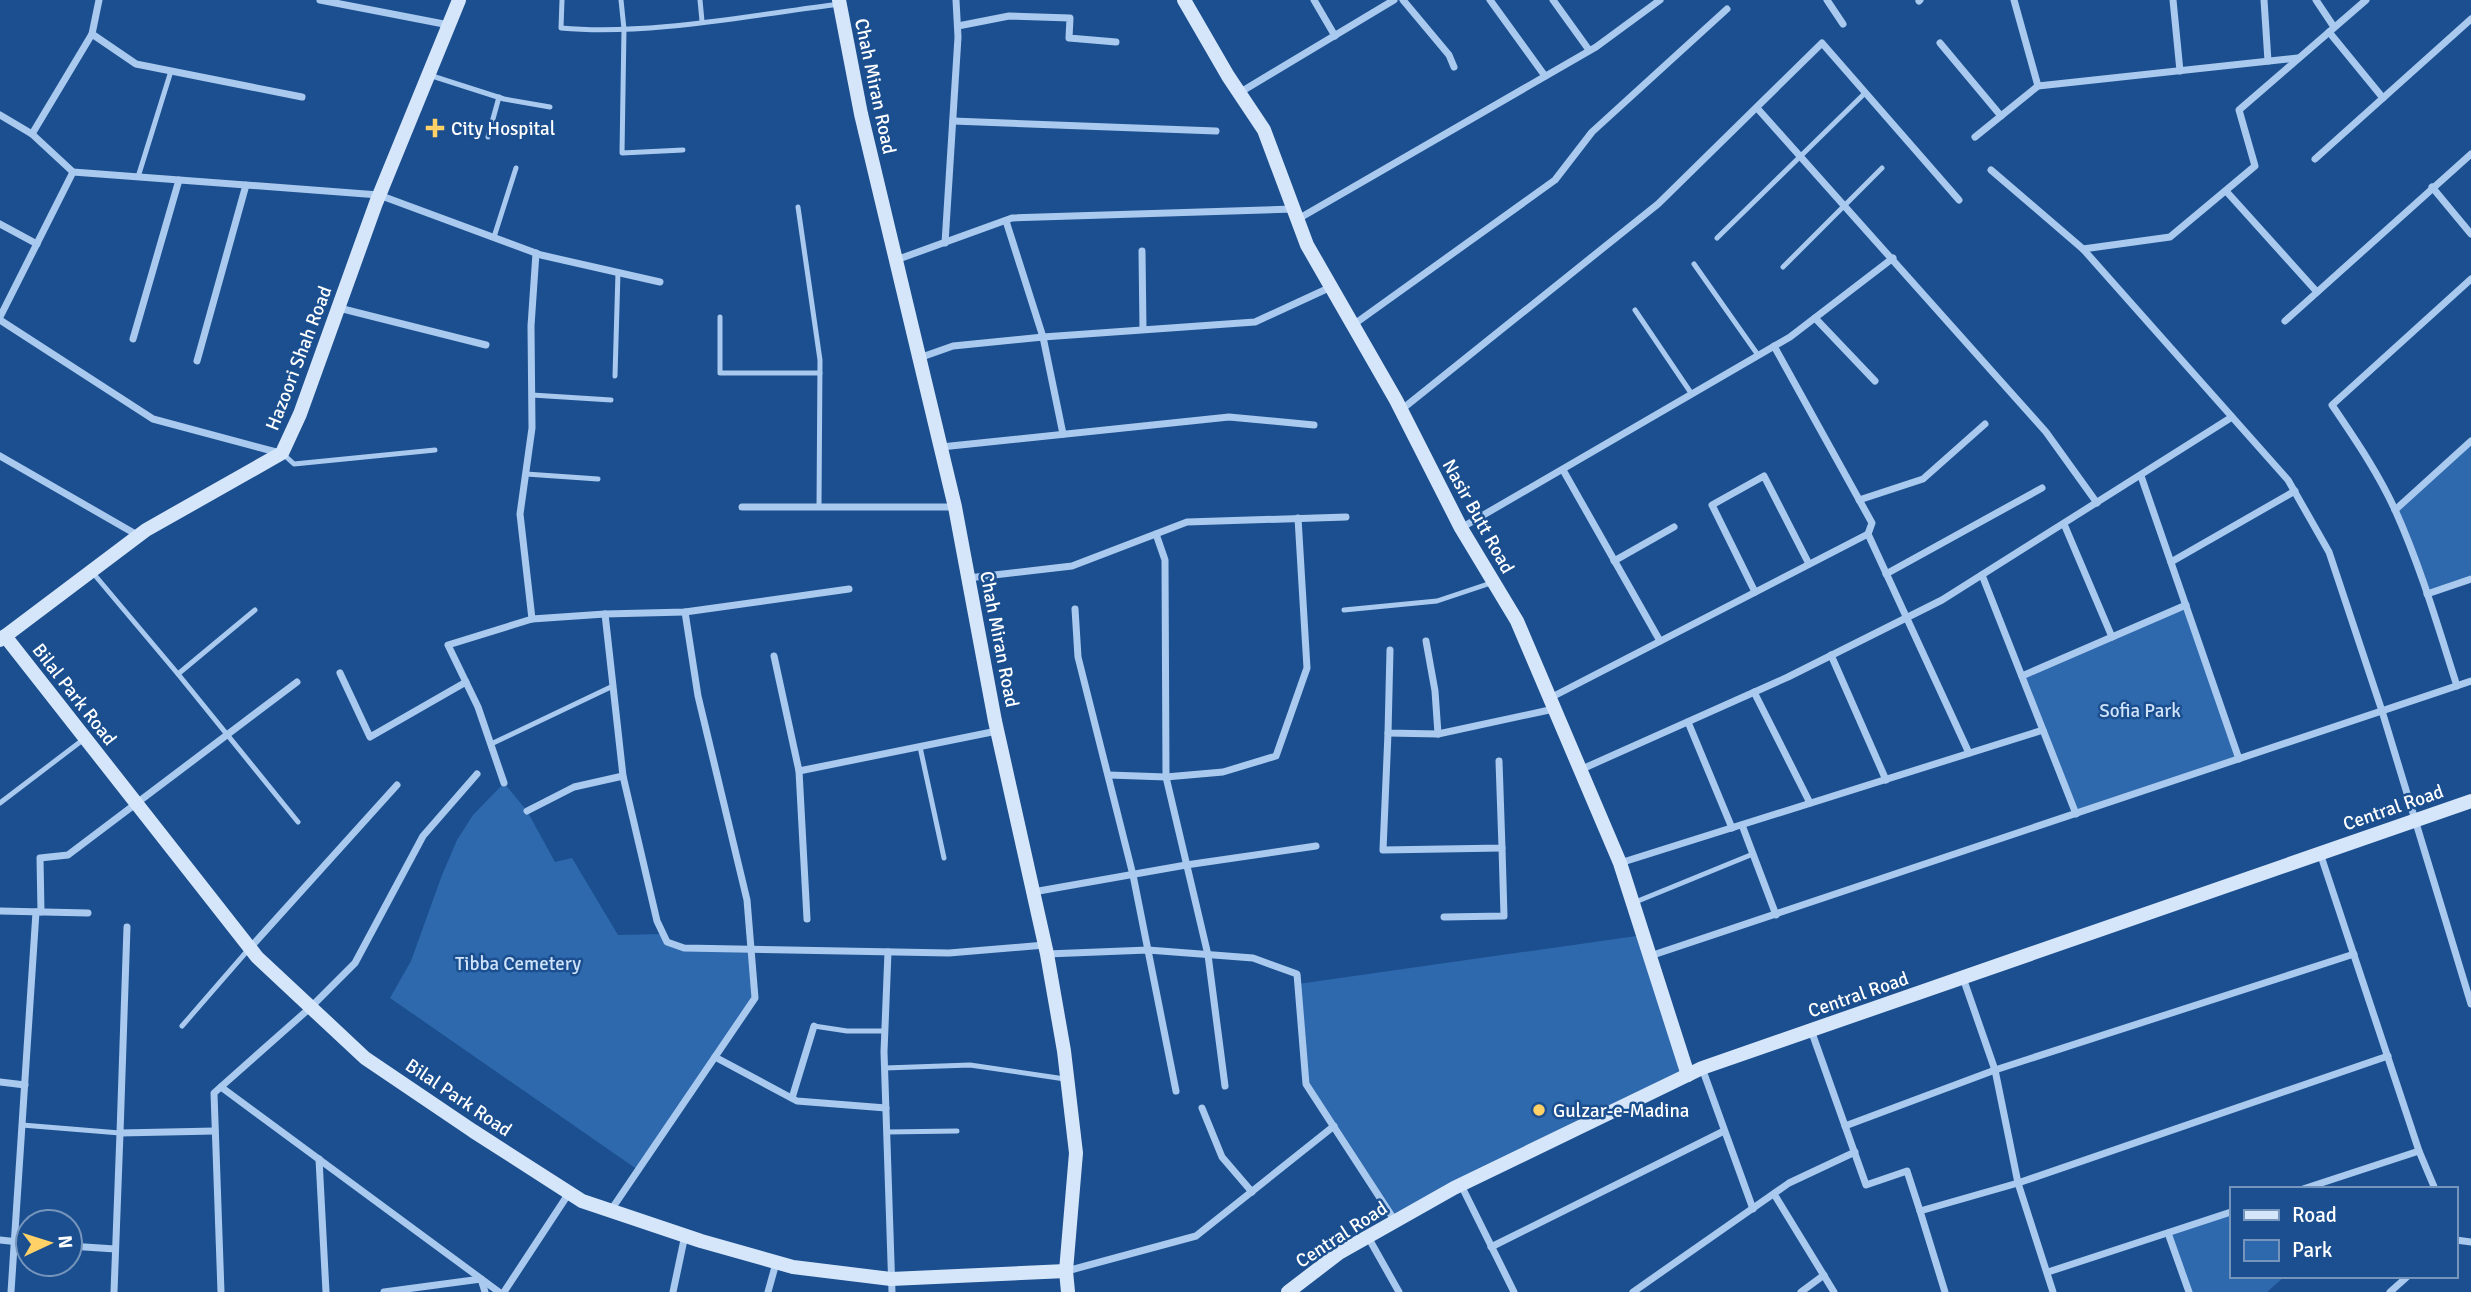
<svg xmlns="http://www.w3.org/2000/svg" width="2471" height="1292" font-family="Signika,sans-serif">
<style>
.green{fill:#2e69ad}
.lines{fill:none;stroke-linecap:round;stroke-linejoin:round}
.lane{stroke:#a9c9ee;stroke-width:5}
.street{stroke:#a9c9ee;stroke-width:7}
.secondary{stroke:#d6e6fa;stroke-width:14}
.poi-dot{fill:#ffd166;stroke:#1b4f8f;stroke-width:2.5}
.labels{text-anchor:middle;stroke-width:5;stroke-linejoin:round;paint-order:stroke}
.street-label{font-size:19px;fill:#fff;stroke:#1b4f8f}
.poi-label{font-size:19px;fill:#fff;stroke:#1b4f8f;text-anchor:start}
.park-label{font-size:19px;fill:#cfe3fa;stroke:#1b4f8f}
</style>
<rect width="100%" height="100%" fill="#1b4f8f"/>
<g class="green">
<path d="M2471 441V579L2427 594 2395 511Z"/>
<path d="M2186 605 2239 759 2076 814 2022 676Z"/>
<path d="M504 783 527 811 555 862 572 858 618 935 663 934 667 942 684 948 752 950 755 998 638 1170 390 998 411 961 442 875 457 840 473 815Z"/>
<path d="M1643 935 1688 1075 1395 1221 1306 1084 1298 984Z"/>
<path d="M2231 1212V1276H2285L2267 1292H2189L2168 1233Z"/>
</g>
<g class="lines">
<g class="lane">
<path d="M562 0 561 28C649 36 751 15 840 4"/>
<path d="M621 0 624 29 622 153 683 150"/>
<path d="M700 0 702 21"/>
<path d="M429 75 504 99 550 107"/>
<path d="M488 137 499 97"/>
<path d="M138 177 171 71"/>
<path d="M798 207 820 360 819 507"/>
<path d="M494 237 516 168"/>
<path d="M1717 238 1865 93"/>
<path d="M1694 264 1758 355"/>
<path d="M1783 267 1882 168"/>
<path d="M1635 310 1691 393"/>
<path d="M720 317V373H820"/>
<path d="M615 376 618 272"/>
<path d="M532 395 611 400"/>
<path d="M282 453 294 464 435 450"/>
<path d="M526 474 598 479"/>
<path d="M93 573 178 674 255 610"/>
<path d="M1344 610 1437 601 1491 583"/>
<path d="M178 674 298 822"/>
<path d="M491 744 613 686"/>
<path d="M920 747 944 858"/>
<path d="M0 803 84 739"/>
<path d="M1633 903 1753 854"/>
<path d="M182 1026 248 950"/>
<path d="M814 1026 847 1031H885"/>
<path d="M885 1068 970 1065 1065 1079"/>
<path d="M22 1125 120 1133"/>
<path d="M887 1132 957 1131"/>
</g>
<g class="street">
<path d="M320 0 449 25"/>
<path d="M1314 0 1335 36"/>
<path d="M1403 0 1449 55 1454 67"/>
<path d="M1490 0 1545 76"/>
<path d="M1553 0 1589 50"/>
<path d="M1827 0 1843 24"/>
<path d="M2014 0 2038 86 2298 58"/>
<path d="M2173 0 2180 71"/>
<path d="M2264 0 2268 61"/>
<path d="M2316 0 2334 27"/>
<path d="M1919 1 1920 0"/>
<path d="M958 26 1009 16 1070 18 1069 38 1116 42"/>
<path d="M2329 32 2383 98"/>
<path d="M92 34 136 64 302 97"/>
<path d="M1940 43 2001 116"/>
<path d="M1239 93 1394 0"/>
<path d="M1757 108 2046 432 2097 503"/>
<path d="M0 115 32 134 73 172 379 195 541 255 660 282"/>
<path d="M953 121 1216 131"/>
<path d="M32 134 92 34 99 0"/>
<path d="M1975 137 2038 86"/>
<path d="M2315 159 2471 19"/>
<path d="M1991 170 2083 249 2170 237 2255 166 2239 110 2366 0"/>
<path d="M2432 187 2471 234"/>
<path d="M2226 191 2317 292"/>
<path d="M1298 219 1596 47 1660 0"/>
<path d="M1006 221 1043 337 1063 434"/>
<path d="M0 224 37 244"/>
<path d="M945 243 958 37 956 0"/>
<path d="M2083 249 2288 480 2329 552 2382 711 2471 1004"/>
<path d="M1142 251 1143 329"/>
<path d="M896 260 1012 218 1293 209"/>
<path d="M339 308 486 345"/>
<path d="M0 317 73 172"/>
<path d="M1815 318 1875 381"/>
<path d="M0 320 153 419 280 453"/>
<path d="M2285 321 2471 154"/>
<path d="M1353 325 1555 180 1592 132 1727 9"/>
<path d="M133 339 179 180"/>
<path d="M919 358 953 346 1043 337 1255 322 1331 287"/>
<path d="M197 361 246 185"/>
<path d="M1401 410 1658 204 1822 43 1959 200"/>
<path d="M941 447 1229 417 1314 425"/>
<path d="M0 456 139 536"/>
<path d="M1563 470 1660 641"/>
<path d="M2141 476 2239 759"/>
<path d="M1859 500 1923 479 1985 424"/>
<path d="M742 507H954"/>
<path d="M2395 510 2471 441"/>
<path d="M2064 524 2112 637"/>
<path d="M1461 528 1790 337 1893 258"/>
<path d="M1156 534 1165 560 1166 777 1208 955 1225 1086"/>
<path d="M1868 534 1969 753"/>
<path d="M1614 561 1674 527"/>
<path d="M2171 562 2295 491"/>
<path d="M1886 574 2042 488"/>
<path d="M1982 575 2076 814"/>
<path d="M968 578 1072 566 1187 522 1346 517"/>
<path d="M1755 592 1712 505 1764 476 1809 564"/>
<path d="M2427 594 2471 579"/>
<path d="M1075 609 1078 657 1133 875 1176 1091"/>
<path d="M605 614 623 776 657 921 667 942 684 948 949 953 1045 945"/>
<path d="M532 619 520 514 532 428 531 326 536 253"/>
<path d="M1426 641 1435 691 1438 734"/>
<path d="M1390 650 1388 733 1438 734 1554 709"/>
<path d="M1831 655 1886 780"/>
<path d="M774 656 799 771"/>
<path d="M340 673 370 737 466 682"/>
<path d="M2022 676 2186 605"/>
<path d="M2457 686C2438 627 2421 568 2396 512 2379 474 2355 439 2332 405L2471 279"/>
<path d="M1754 692 1810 803"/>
<path d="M1550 698 1868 534 1872 523 1774 346"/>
<path d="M1688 722 1732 828"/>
<path d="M1388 733 1383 850 1502 848 1499 761"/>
<path d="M1582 769 1788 677 1942 600 2232 417"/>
<path d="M1109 775 1166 777 1223 772 1276 756 1307 668 1298 518"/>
<path d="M504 783 478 707 448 645 532 619 605 614 685 612 849 589"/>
<path d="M527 811 574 787 623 776"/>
<path d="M1742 825 1776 915"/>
<path d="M2320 853 2419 1151 2435 1189"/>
<path d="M1620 863 2043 730"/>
<path d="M1033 892 1186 865 1316 846"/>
<path d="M0 911 88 913"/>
<path d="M41 912 40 858 68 855 297 682"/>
<path d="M1444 917 1504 916 1502 848"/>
<path d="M807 919 799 771 997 731"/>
<path d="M127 927 120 1133 215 1131"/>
<path d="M250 948 397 785"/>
<path d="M888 952 884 1052 892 1292"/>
<path d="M1047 954 1148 950 1253 958 1297 974 1306 1084 1395 1221"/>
<path d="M1650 956 2471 681"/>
<path d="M1963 978 1995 1070 2018 1183 2053 1292"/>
<path d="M1811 1030 1866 1185 1907 1171 1920 1211"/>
<path d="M715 1057 797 1101 886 1108"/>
<path d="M1702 1068 1753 1209"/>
<path d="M0 1082 25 1085"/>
<path d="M221 1087 499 1292"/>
<path d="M792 1098 814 1026"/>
<path d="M1202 1108 1222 1157 1252 1192"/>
<path d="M1845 1126 1995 1070 2354 954"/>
<path d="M319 1159 326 1292"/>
<path d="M1461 1185 1514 1292"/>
<path d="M2303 1189 2419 1151"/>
<path d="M1774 1194 1834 1292"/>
<path d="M611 1210 755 998 747 900 698 696 685 612"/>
<path d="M2168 1233 2189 1292"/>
<path d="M1368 1237 1399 1292"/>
<path d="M0 1240 28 1243"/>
<path d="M2456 1240 2471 1242"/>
<path d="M70 1246 115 1249"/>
<path d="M1491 1247 1724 1131"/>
<path d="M1067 1271 1196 1236 1334 1126"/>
<path d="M2048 1272 2231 1212"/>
<path d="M11 1292 36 912"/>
<path d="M114 1292 120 1133"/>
<path d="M221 1292 214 1093 311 1007 355 963 423 836 477 774"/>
<path d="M384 1292 481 1279 485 1292"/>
<path d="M504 1292 569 1193"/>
<path d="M673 1292 685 1235"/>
<path d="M768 1292 776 1263"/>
<path d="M1633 1292 1789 1183 1855 1152"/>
<path d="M1801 1292 1824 1275"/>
<path d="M1945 1292 1920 1211 2018 1183 2388 1056"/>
<path d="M2390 1292 2408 1276"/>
</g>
<g class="secondary">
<path d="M839 0 861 114 955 507 995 721 1047 954 1064 1051 1076 1153 1066 1271 1068 1292"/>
<path d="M1184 0 1228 76 1264 130 1307 245 1396 400 1461 528 1517 621 1620 863 1688 1075"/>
<path d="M5 636 257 957 365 1058 473 1131 582 1201 701 1241 793 1267 891 1279 1066 1271"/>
<path d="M0 640 146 530 282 453 300 414 376 203 459 0"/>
<path d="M1288 1292 1339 1253 1454 1188 1702 1068 2471 801"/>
</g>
</g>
<g class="poi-dot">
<path d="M431.5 117.5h7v7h7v7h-7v7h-7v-7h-7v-7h7z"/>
<circle cx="1539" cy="1110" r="7"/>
</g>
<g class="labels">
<g class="street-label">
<text transform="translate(876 86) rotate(78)" y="7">Chah Miran Road</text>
<text transform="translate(298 358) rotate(-69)" y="7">Hazoori Shah Road</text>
<text transform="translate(1479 516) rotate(61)" y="7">Nasir Butt Road</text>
<text transform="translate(1000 639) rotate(79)" y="7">Chah Miran Road</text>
<text transform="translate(75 694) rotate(52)" y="7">Bilal Park Road</text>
<text transform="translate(2393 807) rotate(-19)" y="7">Central Road</text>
<text transform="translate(1858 994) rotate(-19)" y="7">Central Road</text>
<text transform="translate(459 1097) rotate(34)" y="7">Bilal Park Road</text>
<text transform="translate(1341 1234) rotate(-33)" y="7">Central Road</text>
</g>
<g class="poi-label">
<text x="451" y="135">City Hospital</text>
<text x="1553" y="1117">Gulzar-e-Madina</text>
</g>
<g class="park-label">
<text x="2140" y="717">Sofia Park</text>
<text x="518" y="970">Tibba Cemetery</text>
</g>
</g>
<rect x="2230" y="1187" width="228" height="91" fill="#1b4f8f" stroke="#7695bc" stroke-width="2"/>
<rect x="2244" y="1210" width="35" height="10" fill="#d6e6fa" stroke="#7695bc" stroke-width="2"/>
<text x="2292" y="1222" font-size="21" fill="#ffffff">Road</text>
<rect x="2244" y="1240" width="35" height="21" fill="#2e69ad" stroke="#7695bc" stroke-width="2"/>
<text x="2292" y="1257" font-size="21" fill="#ffffff">Park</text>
<g transform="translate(49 1243) rotate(86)"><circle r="33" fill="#1b4f8f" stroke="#7695bc" stroke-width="2"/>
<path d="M0-5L12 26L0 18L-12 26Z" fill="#ffd166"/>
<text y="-10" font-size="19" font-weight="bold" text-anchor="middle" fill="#ffffff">N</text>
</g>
</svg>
